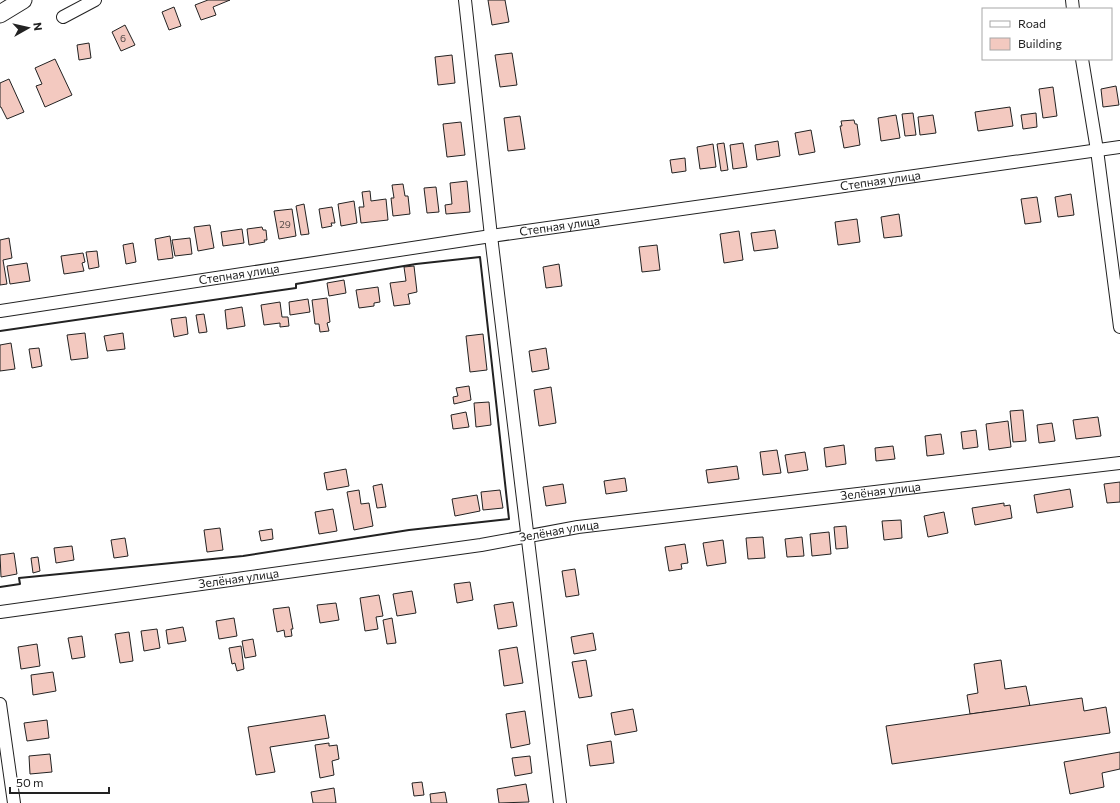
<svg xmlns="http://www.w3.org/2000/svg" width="1120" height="803" font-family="Commissioner,sans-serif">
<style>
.building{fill:#f3c9c0;stroke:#222}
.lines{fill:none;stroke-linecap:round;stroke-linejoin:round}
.minor-casing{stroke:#222;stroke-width:14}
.secondary-casing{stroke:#222;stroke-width:19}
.minor{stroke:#fff;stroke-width:12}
.secondary{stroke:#fff;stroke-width:17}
.wall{stroke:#222;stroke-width:2}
.labels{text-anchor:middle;stroke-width:3;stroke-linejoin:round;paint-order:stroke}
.number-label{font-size:10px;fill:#564c4a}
.street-label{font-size:12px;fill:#222;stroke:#fff}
</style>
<rect width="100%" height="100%" fill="#fff"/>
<g class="building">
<path d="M208 0H230L213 7 216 15 201 20 195 5Z"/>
<path d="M488 0H505L509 22 492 25Z"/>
<path d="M174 7 181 26 169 30 162 12Z"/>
<path d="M125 25 135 45 121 51 112 32Z"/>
<path d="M89 43 91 58 79 60 77 45Z"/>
<path d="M512 53 517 85 500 87 495 55Z"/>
<path d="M452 55 455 83 438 85 435 57Z"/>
<path d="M55 59 72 95 45 107 36 86 42 84 35 68Z"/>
<path d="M9 79 24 112 7 119 1 107H0V83Z"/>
<path d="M1116 86 1119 105 1103 107 1101 89Z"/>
<path d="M1053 87 1057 116 1043 118 1039 89Z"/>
<path d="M1010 107 1013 126 978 131 975 112Z"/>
<path d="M913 113 916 135 905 136 902 114Z"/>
<path d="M1036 113 1037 127 1023 129 1021 115Z"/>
<path d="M896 115 900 138 881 141 878 118Z"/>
<path d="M933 115 936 133 920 135 918 117Z"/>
<path d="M520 116 525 149 508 151 504 118Z"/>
<path d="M854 120 855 124H857L860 145 844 148 840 126H842L841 121Z"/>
<path d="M461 122 465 155 447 157 443 124Z"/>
<path d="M811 130 815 152 799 155 795 133Z"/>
<path d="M778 141 780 156 757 160 755 145Z"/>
<path d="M724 143 728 170 721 171 717 144Z"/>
<path d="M743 143 747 167 733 169 730 145Z"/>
<path d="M713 144 716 167 700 169 697 147Z"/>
<path d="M685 158 686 171 672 173 670 160Z"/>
<path d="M467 181 470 212 446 214 445 205 452 204 450 183Z"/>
<path d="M403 184 405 196H408L410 214 393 216 391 198H394L392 185Z"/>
<path d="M436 187 439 212 427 213 424 188Z"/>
<path d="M370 191 371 201 386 199 388 220 361 223 359 207H364L362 192Z"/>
<path d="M1071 194 1074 215 1058 217 1055 197Z"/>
<path d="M1037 197 1041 222 1025 224 1021 199Z"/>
<path d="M354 201 357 223 341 226 338 204Z"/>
<path d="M304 204 309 234 301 235 296 206Z"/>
<path d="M332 207 335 223H331L332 226 322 228 319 209Z"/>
<path d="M292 209 296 236 279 239 274 211Z"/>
<path d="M899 214 902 236 884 238 881 217Z"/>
<path d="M857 219 860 242 838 245 835 222Z"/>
<path d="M210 225 214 248 198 251 194 227Z"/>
<path d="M262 227 263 230H266L267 240H264L265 242 249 245 247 229Z"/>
<path d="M242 229 244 243 223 246 221 232Z"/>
<path d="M775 230 778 248 754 251 751 233Z"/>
<path d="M739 231 743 260 724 263 720 234Z"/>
<path d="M170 236 173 258 158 260 155 239Z"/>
<path d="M9 238 12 258 3 260 7 284 0 285V240Z"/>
<path d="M190 238 192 254 175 256 172 240Z"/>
<path d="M133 243 136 262 126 264 123 245Z"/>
<path d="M657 245 660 270 642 272 639 247Z"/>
<path d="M97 251 99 267 89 269 86 252Z"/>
<path d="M83 253 85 262 82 263 84 271 64 274 61 256Z"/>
<path d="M27 263 30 281 10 284 7 266Z"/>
<path d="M559 264 562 286 546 288 543 267Z"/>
<path d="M414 266 417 292 408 294 410 304 394 306 390 283 406 281 404 267Z"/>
<path d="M344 280 346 293 329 296 327 283Z"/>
<path d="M378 287 380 302 374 303V306L359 308 356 290Z"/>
<path d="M327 298 330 322 327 323 329 331 320 332 319 324H315L312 300Z"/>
<path d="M308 299 310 312 290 315 289 302Z"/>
<path d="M280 302 282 317H288L289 326 280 327V323L264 325 261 305Z"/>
<path d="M242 307 245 326 227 329 225 310Z"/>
<path d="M204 314 207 332 199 333 196 315Z"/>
<path d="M186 317 188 334 174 337 171 319Z"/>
<path d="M85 333 88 358 71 360 67 335Z"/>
<path d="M123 333 125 349 107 351 104 336Z"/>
<path d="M483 334 487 370 470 372 466 336Z"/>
<path d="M11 343 15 369 0 371V345Z"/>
<path d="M39 348 42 366 32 368 29 349Z"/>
<path d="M546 348 549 369 532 372 529 351Z"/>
<path d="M469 386 471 400 454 404 453 397 458 396 456 388Z"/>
<path d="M551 387 556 423 539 426 534 390Z"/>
<path d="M489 402 491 425 476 427 474 403Z"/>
<path d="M1023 410 1026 441 1013 442 1010 411Z"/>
<path d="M466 412 469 427 453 429 451 415Z"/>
<path d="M1098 417 1101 436 1076 439 1073 420Z"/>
<path d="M1008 421 1011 447 989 450 986 424Z"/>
<path d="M1052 423 1055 441 1039 443 1037 425Z"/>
<path d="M976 430 978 447 963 449 961 432Z"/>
<path d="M941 434 944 454 927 456 925 436Z"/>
<path d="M844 445 846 464 826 467 824 448Z"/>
<path d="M893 446 895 459 876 461 875 448Z"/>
<path d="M777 450 781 473 763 475 760 452Z"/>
<path d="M805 452 808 470 788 473 785 455Z"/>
<path d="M737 466 739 479 708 483 706 470Z"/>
<path d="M346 469 349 486 327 490 324 473Z"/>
<path d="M625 478 627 491 606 494 604 481Z"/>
<path d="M1120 482V502L1107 503 1104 484Z"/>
<path d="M382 484 386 507 377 508 373 486Z"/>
<path d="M563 484 566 503 546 506 543 487Z"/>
<path d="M1070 489 1073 507 1037 513 1034 495Z"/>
<path d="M359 490 361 504 369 503 373 526 354 530 347 492Z"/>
<path d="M500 490 503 508 483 510 481 492Z"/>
<path d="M477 495 480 511 455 516 452 499Z"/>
<path d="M1004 503V506L1010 505 1012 518 975 525 972 508Z"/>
<path d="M333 509 337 531 319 534 315 512Z"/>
<path d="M944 512 948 533 928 537 924 516Z"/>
<path d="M901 520 902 538 884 540 882 521Z"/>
<path d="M846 526 848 548 836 549 834 527Z"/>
<path d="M220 528 223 550 207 552 204 530Z"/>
<path d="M272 529 273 539 261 541 259 531Z"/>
<path d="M829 532 831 554 812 556 810 534Z"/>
<path d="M763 537 765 558 748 559 746 538Z"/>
<path d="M802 537 804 556 787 557 785 539Z"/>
<path d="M125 538 128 556 114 558 111 540Z"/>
<path d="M723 540 726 563 707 566 703 543Z"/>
<path d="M685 544 688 563 681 564 682 569 669 571 665 547Z"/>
<path d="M72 546 74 560 56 563 54 548Z"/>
<path d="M14 553 17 574 1 577 0 555Z"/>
<path d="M38 557 40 571 33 573 31 558Z"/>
<path d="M575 569 579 595 566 597 562 571Z"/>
<path d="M470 582 473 600 457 603 454 584Z"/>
<path d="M412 591 416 613 397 616 393 594Z"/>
<path d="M379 595 383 616 376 617 378 629 365 631 360 598Z"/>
<path d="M513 602 517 626 498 629 494 605Z"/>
<path d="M336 603 339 620 320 623 317 605Z"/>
<path d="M289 607 293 629H291L292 636 285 637 284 630 277 632 273 609Z"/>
<path d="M234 618 237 636 219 639 216 621Z"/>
<path d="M392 618 396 643 387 644 383 620Z"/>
<path d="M183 627 186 641 168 644 166 630Z"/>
<path d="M157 629 160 648 144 651 141 631Z"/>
<path d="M129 632 133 661 120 663 115 634Z"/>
<path d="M593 633 596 650 574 654 571 637Z"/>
<path d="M82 636 85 657 72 659 68 638Z"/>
<path d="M253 639 256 656 245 658 242 641Z"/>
<path d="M37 644 40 666 21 669 18 647Z"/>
<path d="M241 646 244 669 237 671 235 663 232 664 229 648Z"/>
<path d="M517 647 523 683 504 686 499 650Z"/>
<path d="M586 660 592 696 579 698 572 662Z"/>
<path d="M1001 660 1005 689 1026 686 1030 706 970 714 967 695 978 693 974 664Z"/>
<path d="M53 672 56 691 33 695 31 675Z"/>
<path d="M1082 698 1084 711 1106 707 1110 733 892 764 886 726Z"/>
<path d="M633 709 637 731 615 735 611 713Z"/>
<path d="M525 711 530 744 511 748 506 714Z"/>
<path d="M325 715 329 738 270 747 275 772 256 775 248 727Z"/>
<path d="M47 720 49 738 27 741 24 723Z"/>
<path d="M611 741 614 763 590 766 587 745Z"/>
<path d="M329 743V746L337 745 339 759 332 761 334 775 320 778 315 745Z"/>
<path d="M1120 752V769L1102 773 1104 787 1070 794 1064 762Z"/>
<path d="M50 754 52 772 30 774 29 756Z"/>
<path d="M530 756 532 773 515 776 512 758Z"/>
<path d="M422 782 424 795 414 796 412 783Z"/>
<path d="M526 784 529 802 499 803 497 789Z"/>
<path d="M334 788 336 803H313L311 792Z"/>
<path d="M445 792 447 803H431L430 794Z"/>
</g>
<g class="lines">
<g class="minor-casing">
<g id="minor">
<path d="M465 0 491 236 560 803"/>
<path d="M1072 0 1073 9"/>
<path d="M63 17 95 0"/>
<path d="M1082 59 1097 150 1120 327"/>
<path id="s1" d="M0 311 491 236 1120 147"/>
<path id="s2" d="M0 612 481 545 578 527 1120 463"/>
<path d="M0 704 14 803"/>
</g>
</g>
<g class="secondary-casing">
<path id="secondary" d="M0 14 23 0"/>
</g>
<use href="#minor" class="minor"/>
<use href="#secondary" class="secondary"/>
<path class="wall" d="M0 331 296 288V284L416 264 480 257 509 519 409 530 243 556 19 578 20 584 0 587"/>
</g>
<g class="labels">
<g class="number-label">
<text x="123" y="42">6</text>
<text x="285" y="228">29</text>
</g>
<g class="street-label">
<text dy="4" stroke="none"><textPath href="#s1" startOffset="890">Степная улица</textPath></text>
<text dy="4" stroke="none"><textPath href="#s1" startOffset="566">Степная улица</textPath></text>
<text dy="4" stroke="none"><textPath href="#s1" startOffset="242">Степная улица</textPath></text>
<text dy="4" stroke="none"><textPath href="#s2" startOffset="889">Зелёная улица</textPath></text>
<text dy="4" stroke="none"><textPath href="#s2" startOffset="565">Зелёная улица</textPath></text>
<text dy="4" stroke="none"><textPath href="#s2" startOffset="241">Зелёная улица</textPath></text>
</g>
</g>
<rect x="982" y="8" width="130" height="52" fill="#ffffff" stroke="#a7a7a7"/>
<rect x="990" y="21" width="20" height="6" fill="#ffffff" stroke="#a7a7a7"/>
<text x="1018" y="28" font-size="12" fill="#222222">Road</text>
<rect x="990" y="38" width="20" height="12" fill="#f3c9c0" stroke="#a7a7a7"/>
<text x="1018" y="48" font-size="12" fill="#222222">Building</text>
<g transform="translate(28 28) rotate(82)" stroke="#ffffff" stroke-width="3" paint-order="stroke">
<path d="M0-3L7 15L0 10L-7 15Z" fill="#222222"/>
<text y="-6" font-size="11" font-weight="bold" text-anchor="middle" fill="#222222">N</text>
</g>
<path d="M10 787v6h99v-6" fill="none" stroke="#222222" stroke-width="2"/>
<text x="16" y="787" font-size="12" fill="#222222" stroke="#ffffff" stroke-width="3" paint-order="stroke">50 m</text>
</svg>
